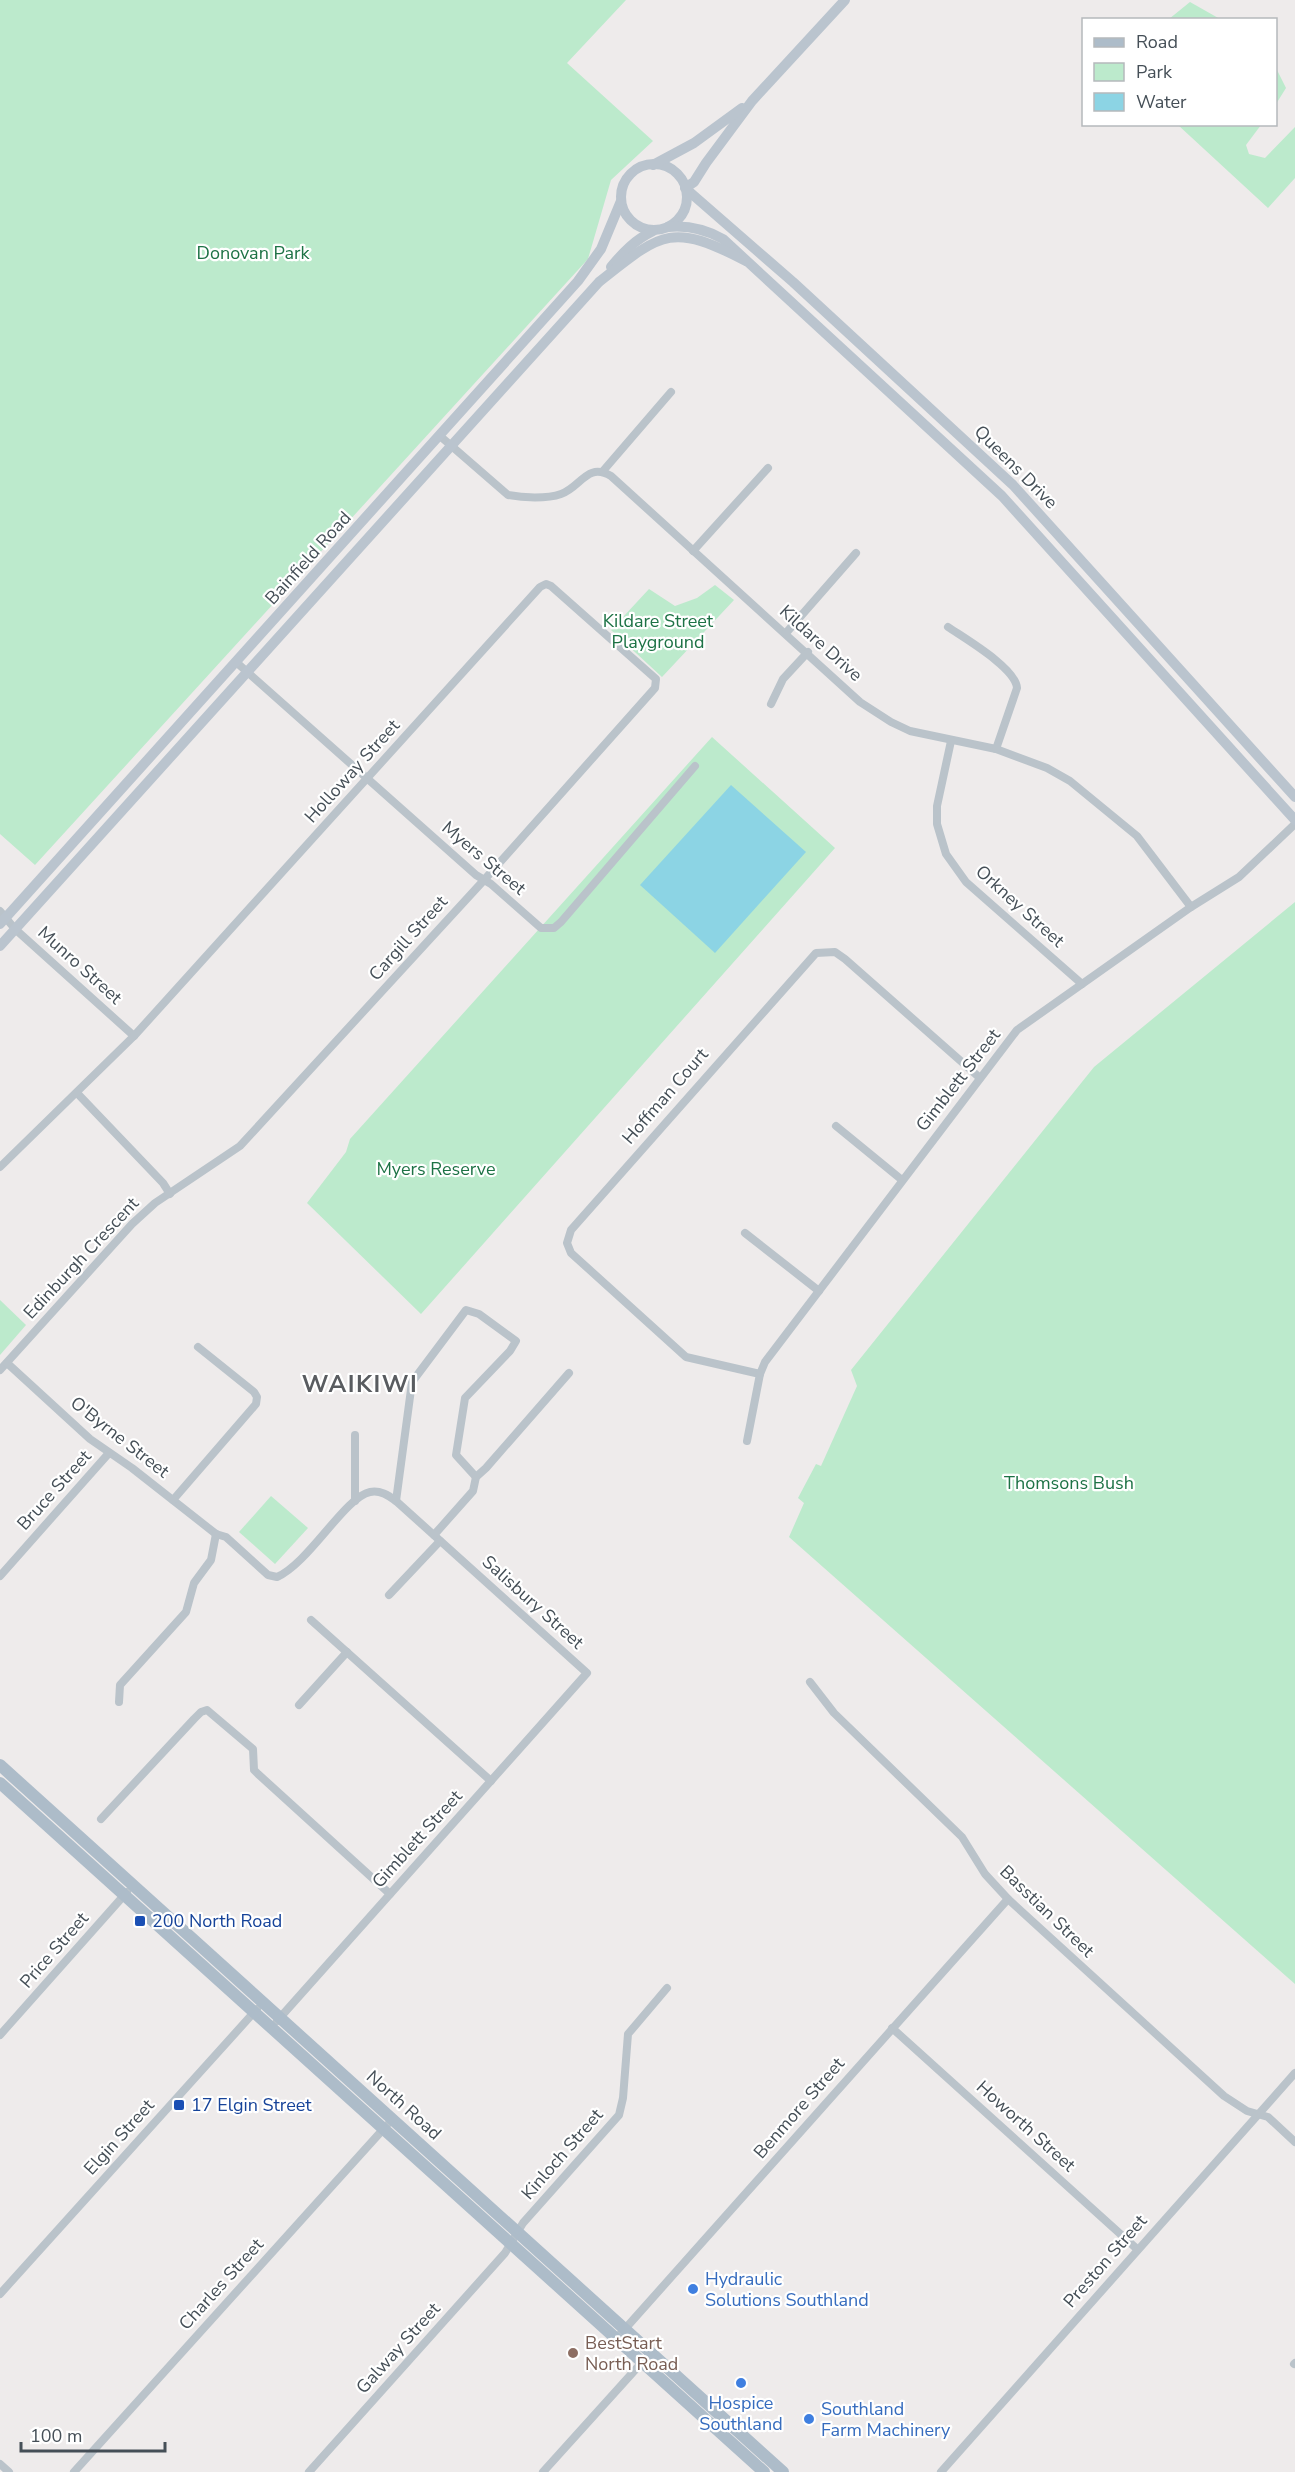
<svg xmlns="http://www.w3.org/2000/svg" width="1295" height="2472" font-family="'Nunito Sans',sans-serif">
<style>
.green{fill:#bceacc}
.water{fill:#8cd4e4}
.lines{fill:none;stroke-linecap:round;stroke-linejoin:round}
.street{stroke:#bac3ca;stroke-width:8}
.secondary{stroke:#bac4ce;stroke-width:10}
.primary{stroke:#adbcc9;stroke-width:12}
.transit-dot{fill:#1a4fb4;stroke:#fff;stroke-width:2}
.shop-dot{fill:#3f7fe0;stroke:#fff;stroke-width:2}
.education-dot{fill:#8d6e63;stroke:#fff;stroke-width:2}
.labels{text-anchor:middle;stroke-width:4.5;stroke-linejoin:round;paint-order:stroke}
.park-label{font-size:18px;fill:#1d7245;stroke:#fff}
.street-label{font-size:18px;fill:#454f57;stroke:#fff}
.transit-label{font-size:18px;fill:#164399;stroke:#fff;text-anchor:start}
.shop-label{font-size:18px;fill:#366cbe;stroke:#fff;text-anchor:start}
.education-label{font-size:18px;fill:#785e54;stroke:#fff;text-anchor:start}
.district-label{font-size:24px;font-weight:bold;letter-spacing:1.5px;fill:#595c60;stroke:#fff}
</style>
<rect width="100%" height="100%" fill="#eeebeb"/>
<g class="green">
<path d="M0 0H626L567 63 653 141 611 180 588 259 35 865 0 834Z"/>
<path d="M1190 2 1220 19H1169Z"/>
<path d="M1276 68 1286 88 1276 104Z"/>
<path d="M1178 125H1261L1246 145 1249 154 1265 158 1295 127V178L1268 208Z"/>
<path d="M715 585 734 600 662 677 611 630 649 589 675 606 697 598Z"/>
<path d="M712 737 835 848 421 1314 307 1203 346 1152 350 1139Z"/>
<path d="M1295 902V1984L789 1537 804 1503 798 1498 816 1464 821 1466 857 1386 851 1370 1094 1067Z"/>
<path d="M0 1300 26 1325 0 1355Z"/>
<path d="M271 1496 308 1528 275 1564 239 1532Z"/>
</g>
<path class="water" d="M731 785 806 852 715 953 640 885Z"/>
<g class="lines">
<g class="street">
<path d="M440 436 508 495C523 498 547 499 561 494 581 487 587 462 611 476L860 702 891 722 910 731 996 749 1047 768 1070 781 1137 836 1191 907"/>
<path d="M603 471 671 392"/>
<path d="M693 551 768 468"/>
<path d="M948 627C964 638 1016 668 1017 688L996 749"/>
<path d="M786 633 856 553"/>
<path d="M236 662 476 875 491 884 541 928H554L561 922 695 766"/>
<path d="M771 704 783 679 808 652"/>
<path d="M951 741 937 806V824L946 854 966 882 1082 984"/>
<path d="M0 911 15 929 134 1036"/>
<path d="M77 1093 163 1183 170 1194"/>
<path d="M836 1126 902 1180"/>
<path d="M0 1167 134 1036 540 587 546 584 551 586 656 679 655 688 485 879 240 1146 155 1203 132 1224 0 1370"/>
<path d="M745 1233 819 1291"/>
<path d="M7 1363 90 1439 132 1468 216 1534 226 1537 268 1575 277 1577C309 1563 345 1497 370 1492 380 1490 388 1495 396 1501L587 1673 277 2021"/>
<path d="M760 1374 686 1357 571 1253 567 1243 571 1230 816 953 835 952 845 959 980 1078"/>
<path d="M747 1441 760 1374 765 1362 1017 1030 1191 907 1239 877 1295 824"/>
<path d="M173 1500 256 1404 257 1397 254 1392 198 1347"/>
<path d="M355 1501V1435"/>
<path d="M396 1501 412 1382 466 1310 479 1314 516 1341 510 1351 465 1398 456 1455 476 1477"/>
<path d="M434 1535 473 1491 476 1477 486 1468 569 1373"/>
<path d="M0 1576 109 1453"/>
<path d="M389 1595 440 1541"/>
<path d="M311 1620 491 1781"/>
<path d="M810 1682 834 1713 962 1837 985 1874 1008 1899 1224 2096 1247 2111 1268 2117 1295 2142"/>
<path d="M119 1702 120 1685 186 1612 194 1583 211 1560 216 1534"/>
<path d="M299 1705 347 1652"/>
<path d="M101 1819 194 1719 201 1712 207 1710 253 1749 254 1770 258 1774 390 1894"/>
<path d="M892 2028 1137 2249"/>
<path d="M0 2035 127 1892"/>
<path d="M0 2294 257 2009"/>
<path d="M616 2339 1008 1899"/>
<path d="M1294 2364 1295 2363"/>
<path d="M0 2464 9 2472"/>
<path d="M74 2472 387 2125"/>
<path d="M309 2472 505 2253 523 2223 619 2115 623 2098 628 2034 667 1988"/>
<path d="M543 2472 645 2359"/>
<path d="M941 2472 1295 2073"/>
</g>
<g class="secondary">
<path d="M845 0 752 101 706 163 694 182 685 188 793 282 1013 485 1295 797"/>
<circle cx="654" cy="197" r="33"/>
<path d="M653 165 694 143 742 108"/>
<path d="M668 227C688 225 705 229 723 239L1002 496 1295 820"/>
<path d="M611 267C624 251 635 240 653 231"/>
<path d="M0 924 578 281 601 249 621 201"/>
<path d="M0 946 599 282C662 232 671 222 746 261"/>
</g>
<g class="primary">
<path d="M0 1765 783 2472"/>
<path d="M0 1783 764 2472"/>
</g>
</g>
<g class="transit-dot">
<rect x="134" y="1915" width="12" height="12" rx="3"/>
<rect x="173" y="2099" width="12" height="12" rx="3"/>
</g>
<g class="shop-dot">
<circle cx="693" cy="2289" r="6"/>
<circle cx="741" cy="2383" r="6"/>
<circle cx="809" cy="2419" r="6"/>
</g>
<circle class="education-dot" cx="573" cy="2353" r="6"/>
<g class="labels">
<g class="park-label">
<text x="253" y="259">Donovan Park</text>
<text x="658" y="627">Kildare Street<tspan x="658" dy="21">Playground</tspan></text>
<text x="436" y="1175">Myers Reserve</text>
<text x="1069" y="1489">Thomsons Bush</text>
</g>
<g class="street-label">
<text transform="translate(1016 467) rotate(45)" y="6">Queens Drive</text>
<text transform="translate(308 558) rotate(-48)" y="6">Bainfield Road</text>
<text transform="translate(821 643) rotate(42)" y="6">Kildare Drive</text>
<text transform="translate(352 771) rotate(-48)" y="6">Holloway Street</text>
<text transform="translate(484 858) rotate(40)" y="6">Myers Street</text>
<text transform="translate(1020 906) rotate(42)" y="6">Orkney Street</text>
<text transform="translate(408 938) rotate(-48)" y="6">Cargill Street</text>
<text transform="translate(80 965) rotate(42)" y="6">Munro Street</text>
<text transform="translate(958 1080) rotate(-52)" y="6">Gimblett Street</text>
<text transform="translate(665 1096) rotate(-49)" y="6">Hoffman Court</text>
<text transform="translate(81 1258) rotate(-47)" y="6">Edinburgh Crescent</text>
<text transform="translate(120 1437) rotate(38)" y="6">O'Byrne Street</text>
<text transform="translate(54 1490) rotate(-48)" y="6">Bruce Street</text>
<text transform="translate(533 1602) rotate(42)" y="6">Salisbury Street</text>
<text transform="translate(417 1839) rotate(-48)" y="6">Gimblett Street</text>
<text transform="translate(1047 1911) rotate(44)" y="6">Basstian Street</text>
<text transform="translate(54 1950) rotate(-49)" y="6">Price Street</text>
<text transform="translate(404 2105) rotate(42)" y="6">North Road</text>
<text transform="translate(799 2108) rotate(-49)" y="6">Benmore Street</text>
<text transform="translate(1026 2126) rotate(42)" y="6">Howorth Street</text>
<text transform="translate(119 2137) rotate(-48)" y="6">Elgin Street</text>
<text transform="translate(562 2154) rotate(-49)" y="6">Kinloch Street</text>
<text transform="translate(1105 2261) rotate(-49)" y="6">Preston Street</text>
<text transform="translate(221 2284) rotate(-48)" y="6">Charles Street</text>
<text transform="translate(398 2348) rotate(-48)" y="6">Galway Street</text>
</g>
<g class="transit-label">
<text x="152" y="1927">200 North Road</text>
<text x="191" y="2111">17 Elgin Street</text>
</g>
<g class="shop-label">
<text x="705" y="2285">Hydraulic<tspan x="705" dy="21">Solutions Southland</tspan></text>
<text x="741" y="2409" text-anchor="middle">Hospice<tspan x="741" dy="21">Southland</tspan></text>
<text x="821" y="2415">Southland<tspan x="821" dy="21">Farm Machinery</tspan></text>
</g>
<g class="education-label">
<text x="585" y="2349">BestStart<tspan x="585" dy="21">North Road</tspan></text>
</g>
<g class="district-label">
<text x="360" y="1392">WAIKIWI</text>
</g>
</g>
<rect x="1082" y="18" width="195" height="108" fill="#ffffff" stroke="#b5b9bc" stroke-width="1.5"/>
<rect x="1094" y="38" width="30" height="9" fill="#adbcc9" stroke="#b5b9bc" stroke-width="1.5"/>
<text x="1136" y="48" font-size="18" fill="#454f57">Road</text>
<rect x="1094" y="63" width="30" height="18" fill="#bceacc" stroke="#b5b9bc" stroke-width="1.5"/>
<text x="1136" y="78" font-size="18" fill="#454f57">Park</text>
<rect x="1094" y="93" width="30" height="18" fill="#8cd4e4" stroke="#b5b9bc" stroke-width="1.5"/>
<text x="1136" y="108" font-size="18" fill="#454f57">Water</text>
<path d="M21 2442v9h144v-9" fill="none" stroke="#454f57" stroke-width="3"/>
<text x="30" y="2442" font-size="18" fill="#454f57" stroke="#ffffff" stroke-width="4.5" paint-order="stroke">100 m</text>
</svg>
